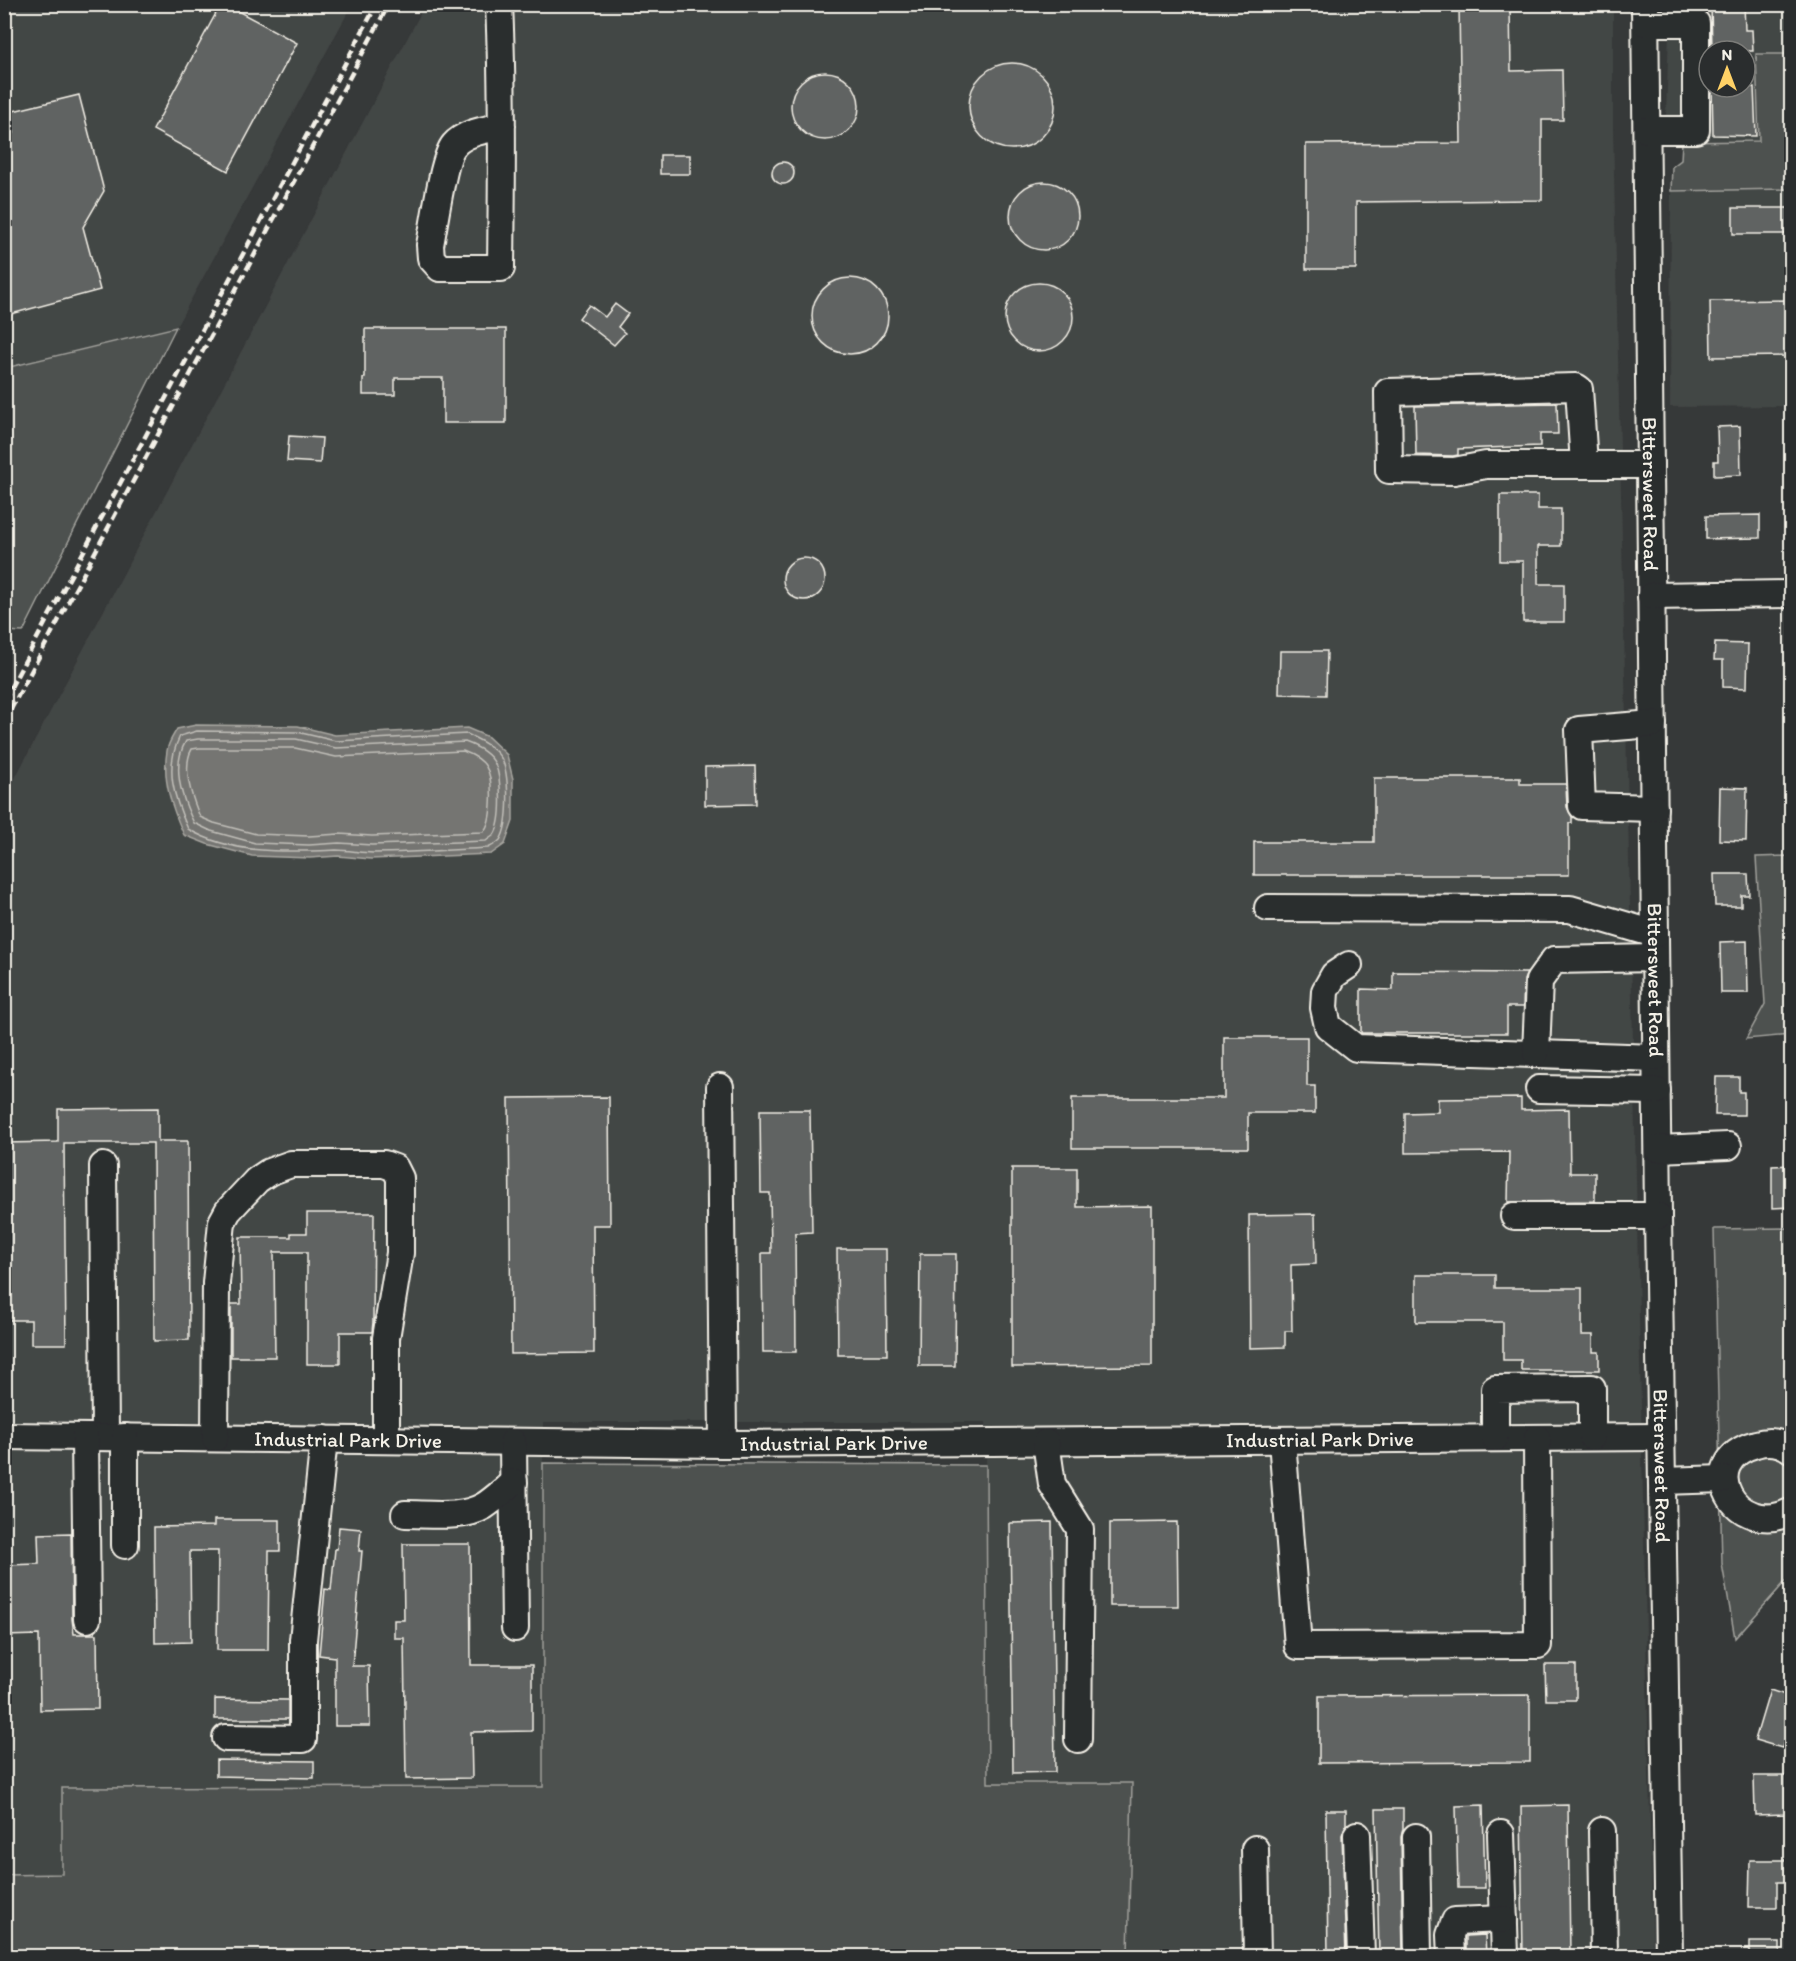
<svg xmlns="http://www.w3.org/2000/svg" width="1796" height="1961" font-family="Itim,sans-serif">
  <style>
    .built { fill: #434645; fill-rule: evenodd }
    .green { fill: #4e514f; stroke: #a1a19c; stroke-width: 1.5 }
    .water { fill: #757572; stroke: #a8a7a1; stroke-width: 1.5 }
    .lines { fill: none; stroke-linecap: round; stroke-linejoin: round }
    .shore { stroke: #c1bfb9; stroke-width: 1.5 }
    .building { fill: #616362; stroke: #f4f1e8; stroke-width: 1.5 }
    .minor-casing { stroke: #f4f1e8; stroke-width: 30 }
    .minor { stroke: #2a2d2e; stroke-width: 26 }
    .rail { stroke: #f4f1e8; stroke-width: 4.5; stroke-dasharray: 9 4.5; stroke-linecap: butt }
    .labels { text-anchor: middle; stroke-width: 5; stroke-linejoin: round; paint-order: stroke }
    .street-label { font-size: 21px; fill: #f4f1e8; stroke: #2a2d2e }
  </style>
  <rect width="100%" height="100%" fill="#363939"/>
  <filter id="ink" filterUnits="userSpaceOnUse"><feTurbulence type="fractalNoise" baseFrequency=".0167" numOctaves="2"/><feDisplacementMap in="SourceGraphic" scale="12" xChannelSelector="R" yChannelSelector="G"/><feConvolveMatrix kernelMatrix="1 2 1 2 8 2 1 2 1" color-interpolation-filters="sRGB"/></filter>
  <g filter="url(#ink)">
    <path class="built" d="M4 5H352L176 327 5 368Z
      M425 5H1613V128L1653 1956H1128L1132 1783H987L986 1422H543V1788H62V1874L5 1875V797Z
      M1670 5H1791V54H1756L1759 141 1665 142ZM1709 51H1745V87H1709Z
      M1791 189V406L1670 407 1671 191Z"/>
    <path class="green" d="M1756 54H1791V189L1671 191 1672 167 1681 160 1682 142 1759 141Z
      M176 327 23 632 5 631V368Z
      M1791 856V1035L1746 1039 1765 1004 1756 857Z
      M1791 1228V1583L1786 1581 1735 1638 1722 1564 1714 1229Z
      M543 1463 986 1465 988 1783H1132L1128 1956H5V1875L62 1874V1788L543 1787Z"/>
    <path class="water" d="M196 725 298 726 335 735 467 728 488 737 507 755 513 779V821L505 844 491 854 371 859 338 856 310 858 252 856 207 844 184 835C172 808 162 781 167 751 168 743 173 736 177 729Z"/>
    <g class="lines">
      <path class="shore" d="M197 731 297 732 336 741 467 734C479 740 493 746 501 758 510 773 510 825 500 840 497 843 492 846 488 848 450 850 412 853 373 853 361 853 349 850 336 850 287 852 232 855 188 829 174 798 164 768 180 736Z
        M198 739H296L336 748 465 742C476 746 490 753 495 764 502 779 503 822 494 835 492 837 488 839 486 841L372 845 339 843 309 845 255 843 211 831 194 823C182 799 171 766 186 741Z
        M199 748H295L336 757 463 751C471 754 482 759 486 767 494 779 493 823 483 832L372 836 339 834 309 836 256 834 214 823 200 817C192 798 181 768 192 749Z"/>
    </g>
    <path class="building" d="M221 4H225L297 43 228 171 153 130Z
      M1459 4H1510L1511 71 1562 70 1563 120H1542V200L1356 202V269H1306V144L1461 143Z
      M1711 4H1744L1745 30H1752L1753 51H1712Z
      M969 106a43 43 0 1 1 86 0a43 43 0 1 1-86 0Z
      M791 106a34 34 0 1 1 68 0a34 34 0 1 1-68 0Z
      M1712 87H1754L1756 136 1713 135Z
      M79 95 104 191 83 227 100 290 4 316V136L14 133 9 112Z
      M660 155H690V174H660Z
      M772 173a11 11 0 1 1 22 0a11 11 0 1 1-22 0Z
      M1010 216a34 34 0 1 1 68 0a34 34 0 1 1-68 0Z
      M1733 208H1791V234H1733Z
      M812 316a38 38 0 1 1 76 0a38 38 0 1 1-76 0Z
      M1005 317a34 34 0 1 1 68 0a34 34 0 1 1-68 0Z
      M1791 300V356L1711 357 1710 301Z
      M615 304 628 314 618 327 625 333 614 345 579 318 589 305 605 317Z
      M365 329H506V423H443V378H395V395H363V378H365Z
      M1557 403 1558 434H1540V446L1458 449V455L1453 456 1416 455 1415 406Z
      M1740 426 1741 475 1714 476V461H1718L1717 427Z
      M289 436 322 438 320 463 287 461Z
      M1500 495H1538V509H1561V546H1538V584H1564V622H1523V561H1500Z
      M1760 515V538L1706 539V516Z
      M783 579a21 21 0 1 1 42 0a21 21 0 1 1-42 0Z
      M1715 643 1748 644 1747 688 1723 687V660H1714Z
      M1280 651H1327L1326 695 1279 694Z
      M755 766 756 804 705 805V767Z
      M1374 778H1520V784H1566L1567 807 1572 817V823H1569V875H1254V842H1374Z
      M1720 787 1747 788 1746 841 1719 840Z
      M1714 874H1748L1749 895H1741V906H1715Z
      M1747 941 1748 993H1721L1720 942Z
      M1393 972 1527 973 1524 980 1523 1007H1507V1033H1361V989L1393 990Z
      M1224 1037H1307V1086H1315V1113H1248V1148H1072V1098H1224Z
      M1716 1077H1739V1092H1744V1115H1715Z
      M609 1097 610 1225H593L594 1353 511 1354 509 1098Z
      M1521 1098V1110L1569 1109 1570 1173H1595V1201L1508 1202 1509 1152 1405 1153V1113L1438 1112V1099Z
      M158 1108V1141H188L189 1340 154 1341 153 1143H64L66 1344H31V1320H4V1143L58 1142V1109Z
      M760 1110H810L812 1232 795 1233 796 1352H763L762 1253H771L770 1193H761Z
      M1791 1165V1207L1772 1208V1166Z
      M1012 1168H1077V1207L1152 1206V1366L1012 1367Z
      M307 1213H374L373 1322 372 1332H340V1364H307V1252H274L275 1357H231V1304H241L240 1237H291V1233H307Z
      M1315 1214 1316 1264 1291 1265 1292 1331H1285V1347L1250 1348 1249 1215Z
      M837 1249H886L887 1355H838Z
      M920 1254H956L955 1366H919Z
      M1416 1275H1495V1288H1582V1335H1593V1352H1599V1370H1521V1360H1503V1322H1416Z
      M214 1520H280V1551H269L268 1650H217L218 1551H190L191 1642 155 1643 154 1527 214 1526Z
      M1052 1522 1055 1772 1013 1773 1010 1523Z
      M1177 1522 1178 1606H1110V1523Z
      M339 1527 361 1529 359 1551H362L352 1666H369L370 1726H335V1657L319 1655 325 1589 331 1590 335 1549H337Z
      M71 1533 72 1619 74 1634H97L98 1709 40 1710 39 1635 4 1636V1565L39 1564 38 1534Z
      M403 1544H470L471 1665H532V1731L471 1732 472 1778 406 1779 404 1638H394V1620H404Z
      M1545 1665H1576V1700H1546Z
      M1770 1690 1791 1697V1717L1782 1748 1755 1740Z
      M1530 1695V1762L1319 1763V1696Z
      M215 1699 288 1700V1719H215Z
      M216 1760 314 1761V1778L216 1776Z
      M1754 1776H1788V1796H1791V1814L1755 1815Z
      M1483 1805 1485 1888H1458L1456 1806Z
      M1568 1805 1570 1956H1523L1521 1806Z
      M1376 1809H1403V1829L1401 1837 1403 1956H1379Z
      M1326 1810H1346V1825L1342 1835 1346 1956H1328Z
      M1750 1860H1791V1882H1777V1907H1749Z
      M1485 1935 1486 1956H1466V1936Z
      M1750 1942H1780V1956H1750Z"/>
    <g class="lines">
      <defs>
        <g id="minor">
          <path d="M499 4C503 92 502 180 501 268H440L431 258 430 245C434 226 443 157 454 145 465 132 486 130 502 126"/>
          <path id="s1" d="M1645 4 1658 1216 1669 1956"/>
          <path d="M1646 23H1696V130H1647"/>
          <path d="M1584 464 1579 389 1576 387 1388 392 1389 470 1454 471 1486 465H1650"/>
          <path d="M1651 596 1792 594"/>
          <path d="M1653 724 1579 730 1582 806 1654 808"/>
          <path d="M1268 908 1570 909 1655 934"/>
          <path d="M1349 965 1334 975 1325 991 1324 1008 1328 1026 1356 1048 1656 1058"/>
          <path d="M1536 1053 1539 981 1554 960 1655 958"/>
          <path d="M720 1087 723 1444"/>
          <path d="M1539 1089 1657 1091"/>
          <path d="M1658 1149 1728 1146"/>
          <path d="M103 1166 105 1437"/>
          <path d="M1514 1216H1658"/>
          <path id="s2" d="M4 1436 723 1444 1661 1437"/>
          <path d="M85 1437 87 1619"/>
          <path d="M125 1437V1545"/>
          <path d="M215 1438 216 1283 222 1222 228 1211 257 1180 269 1172 291 1164H384L395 1168 400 1178V1253L386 1338V1440"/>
          <path d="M1495 1438V1389L1592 1388V1437"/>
          <path d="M1282 1440 1298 1646 1538 1645 1537 1438"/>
          <path d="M513 1442 515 1628"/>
          <path d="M1046 1442 1052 1484 1080 1529 1078 1739"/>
          <path d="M1792 1450C1781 1442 1769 1440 1756 1444 1693 1461 1735 1540 1792 1511"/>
          <path d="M1662 1481 1724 1479"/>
          <path d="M405 1514C430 1514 462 1519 484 1506 495 1499 504 1490 514 1482"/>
          <path d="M226 1738 303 1739V1640L324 1439"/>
          <path d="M1602 1831 1604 1956"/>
          <path d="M1501 1834 1505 1956"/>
          <path d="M1357 1835 1361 1956"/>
          <path d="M1416 1837 1418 1956"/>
          <path d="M1255 1849 1257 1956"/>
          <path d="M1451 1956 1450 1935 1455 1921 1504 1919"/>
        </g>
      </defs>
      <use href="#minor" class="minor-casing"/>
      <use href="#minor" class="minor"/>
      <path class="rail" d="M4 700 377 4
        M4 722 389 4"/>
    </g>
  </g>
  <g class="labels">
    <g class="street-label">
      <text dy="7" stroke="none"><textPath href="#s1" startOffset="490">Bittersweet Road</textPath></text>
      <text dy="7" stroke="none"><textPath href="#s1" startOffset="976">Bittersweet Road</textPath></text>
      <text dy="7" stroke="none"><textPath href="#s2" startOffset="344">Industrial Park Drive</textPath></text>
      <text dy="7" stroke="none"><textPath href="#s2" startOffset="1316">Industrial Park Drive</textPath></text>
      <text dy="7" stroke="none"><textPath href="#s2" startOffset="830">Industrial Park Drive</textPath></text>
      <text dy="7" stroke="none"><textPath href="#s1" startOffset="1462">Bittersweet Road</textPath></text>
    </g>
  </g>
  <rect width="1796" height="1961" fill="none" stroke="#2a2d2e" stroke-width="24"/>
  <rect x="12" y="12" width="1772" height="1937" fill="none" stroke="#f4f1e8" stroke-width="2" filter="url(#ink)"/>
  <g transform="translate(1727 69)"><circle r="28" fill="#2a2d2e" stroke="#7b7b78" stroke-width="1.5"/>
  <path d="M0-4.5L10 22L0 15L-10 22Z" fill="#ffd166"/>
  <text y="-9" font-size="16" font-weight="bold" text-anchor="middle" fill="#f4f1e8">N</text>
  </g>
</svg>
